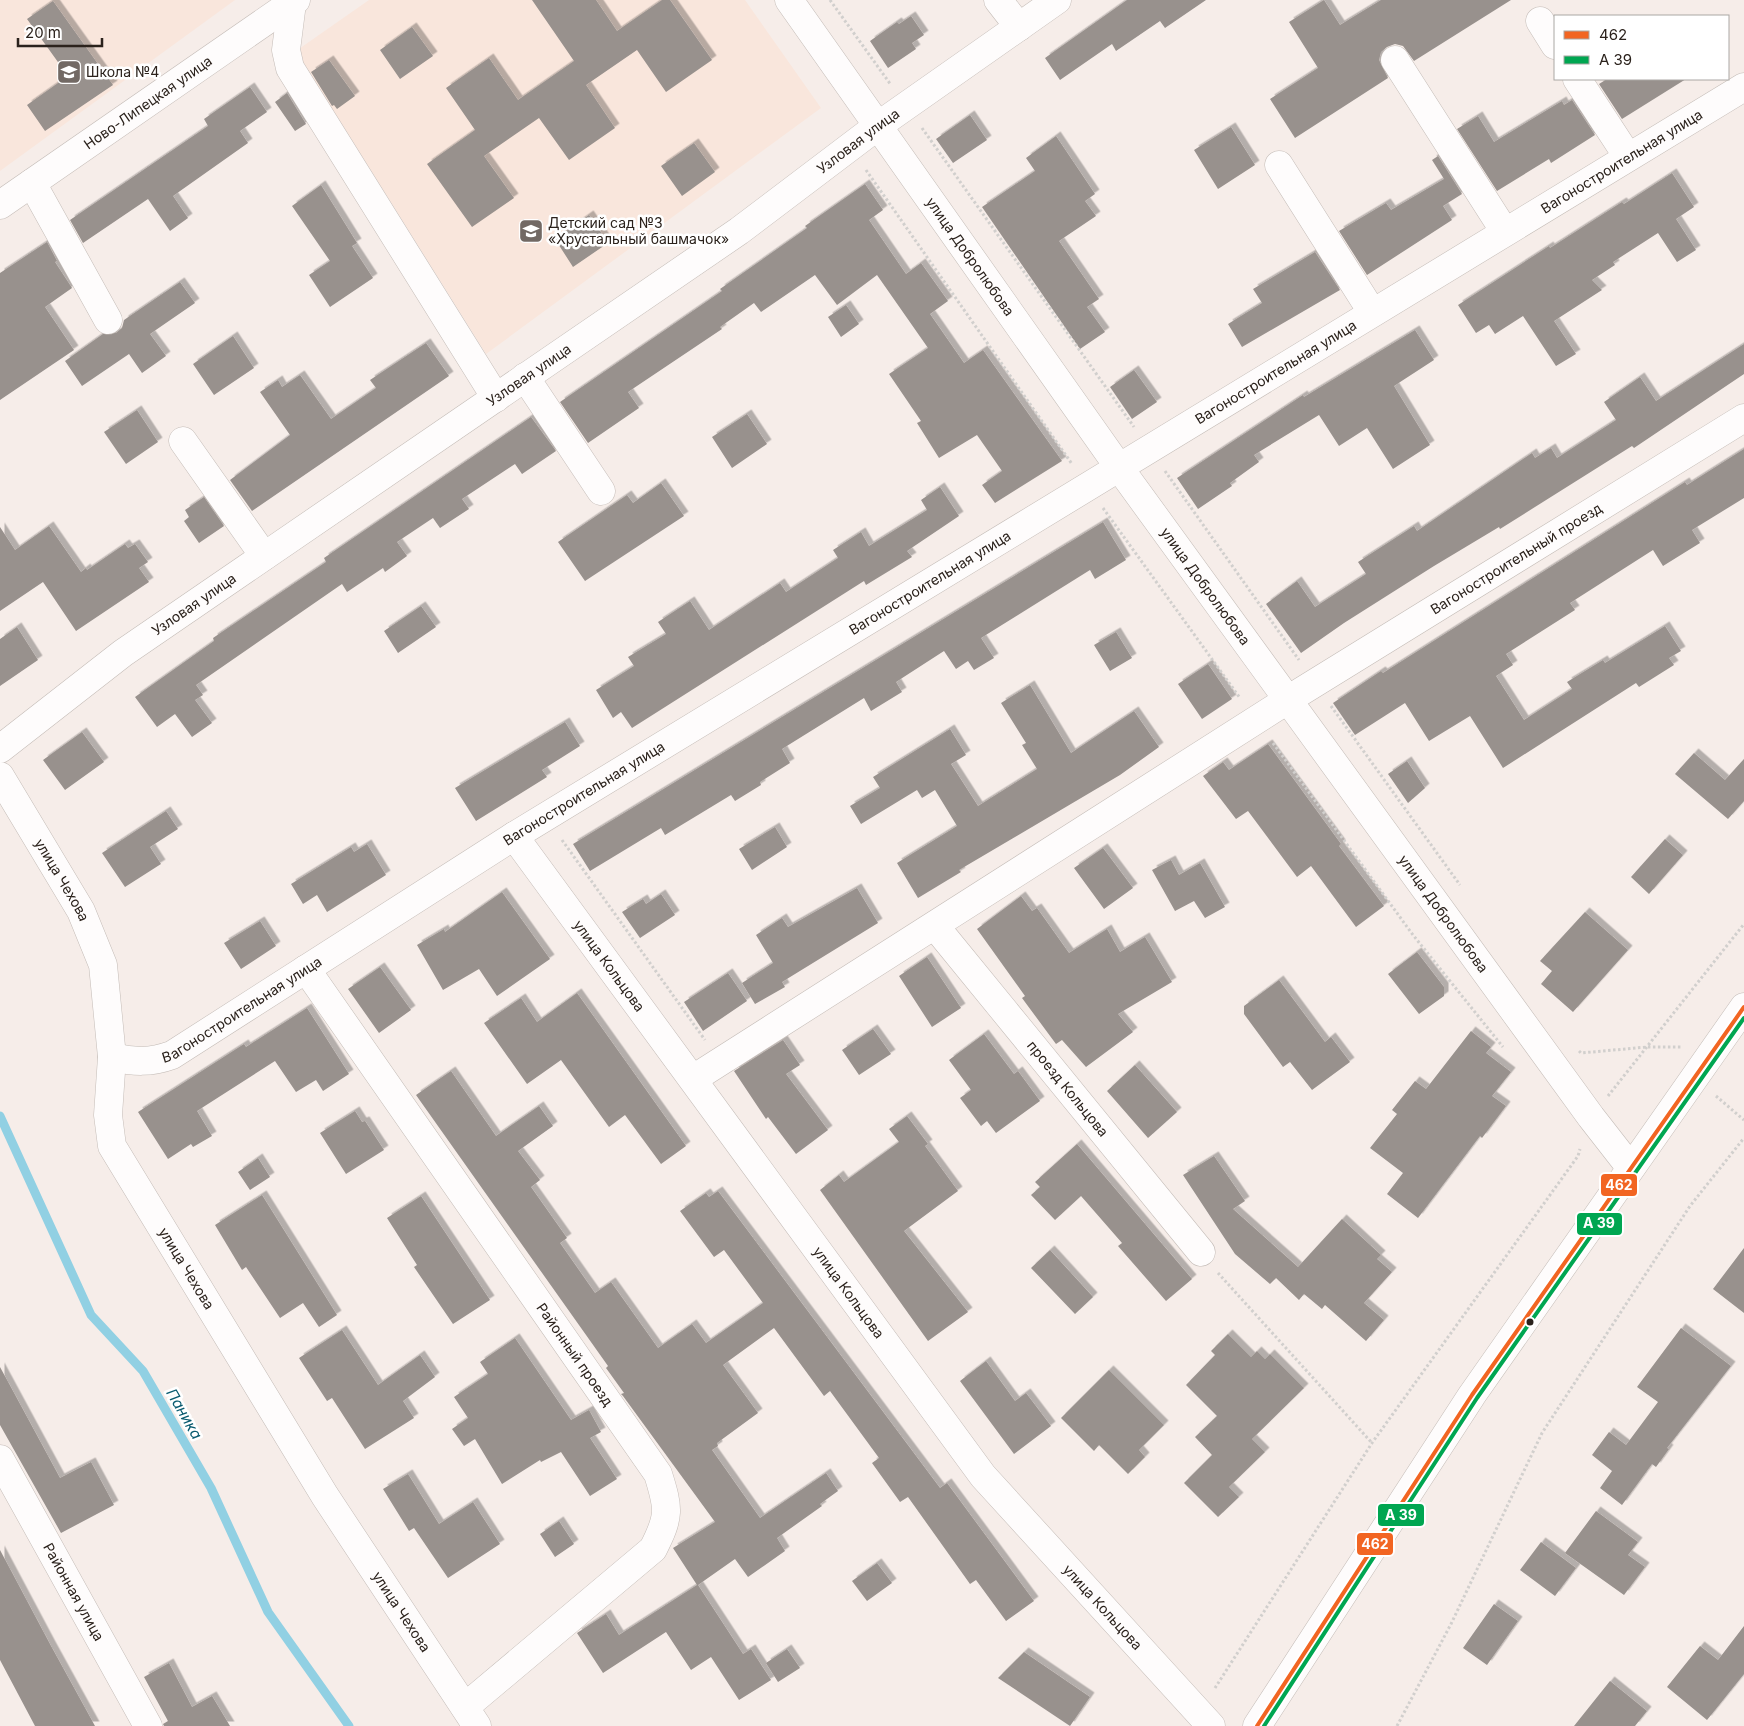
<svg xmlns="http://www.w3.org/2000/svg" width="1744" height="1726" font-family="Inter,sans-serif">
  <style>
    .built { fill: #f9e6dc }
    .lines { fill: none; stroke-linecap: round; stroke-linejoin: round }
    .stream { stroke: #91d0e3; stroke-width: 9 }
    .building { fill: #98918d; filter: url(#shadow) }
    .minor-casing { stroke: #c4bcb7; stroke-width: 29 }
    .path { stroke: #d1cfcd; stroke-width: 3; stroke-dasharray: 2.5 2.5; stroke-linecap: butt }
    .minor { stroke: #fefcfc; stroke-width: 28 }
    .bus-1-casing { stroke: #fff; stroke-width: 8 }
    .bus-2-casing { stroke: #fff; stroke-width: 8 }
    .bus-1 { stroke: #f26522; stroke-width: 4 }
    .bus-2 { stroke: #00a651; stroke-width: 4 }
    .bus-dot { fill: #2b221c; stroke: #fff; stroke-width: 2 }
    .labels { text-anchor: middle; stroke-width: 5; stroke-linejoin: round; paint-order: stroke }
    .poi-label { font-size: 14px; fill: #2b221c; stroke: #fff; text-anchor: start }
    .street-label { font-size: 14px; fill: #2b221c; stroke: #fff }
    .water-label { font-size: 15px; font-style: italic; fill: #095a6f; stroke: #fff }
    .line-badge { stroke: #fff; stroke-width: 2 }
    .badge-label { font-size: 14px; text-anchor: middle; font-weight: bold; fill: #fff }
  </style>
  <defs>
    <filter id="shadow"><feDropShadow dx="4.5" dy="-4.5" stdDeviation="0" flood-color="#0004"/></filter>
  </defs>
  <rect width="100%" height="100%" fill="#f6ede9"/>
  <path class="built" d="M0 0H235L0 171Z
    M369 0H745L821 108 486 354 296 51Z"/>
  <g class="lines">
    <path class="stream" d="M0 1116 91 1315 143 1371 211 1488 268 1612 349 1726"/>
  </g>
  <path class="building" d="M532 0H596L617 31 662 0H670L712 60 666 92 637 50 586 85 615 128 569 160 539 118 484 156 514 198 472 227 427 164 475 130 446 88 489 58 518 100 574 61Z
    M1127 0H1206L1165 28 1160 21 1116 51 1112 44 1060 80 1045 58Z
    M1324 0 1340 25 1381 0H1511L1414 61 1403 46 1395 44 1387 47 1381 52 1379 60 1388 78 1295 138 1270 99 1318 68 1289 22Z
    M53 1 113 85 45 131 27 105 68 76 27 19Z
    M911 16 924 35 912 43 916 49 888 68 870 41 897 22 899 24Z
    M412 27 433 56 400 79 380 50Z
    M329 60 355 96 337 109 334 105 332 106 311 72Z
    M1607 79H1686L1622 119 1599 84Z
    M250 87 267 112 240 131 248 143 173 196 188 218 170 231 148 199 83 243 70 220 208 126 204 119Z
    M287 93 306 124 295 131 275 102Z
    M1572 100 1595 135 1551 163 1549 159 1497 191 1457 129 1478 116 1494 142 1562 101 1564 105Z
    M970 115 987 140 953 163 936 139Z
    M1231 127 1255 165 1218 189 1194 150Z
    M1056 136 1095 194 1085 201 1096 216 1059 241 1099 299 1087 307 1105 332 1080 349 982 207 1035 171 1026 158Z
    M694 143 715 172 682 196 661 166Z
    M1438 156 1462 194 1443 206 1452 220 1367 275 1339 231 1386 203 1391 210 1444 179 1432 160Z
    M1672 173 1694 207 1676 219 1696 250 1677 262 1658 233 1613 262 1615 265 1592 280 1602 290 1554 321 1576 354 1556 366 1523 316 1495 334 1489 325 1476 333 1458 305 1549 246 1550 248 1622 202 1624 204Z
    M865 184 883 210 869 220 906 274 921 263 948 301 930 314 964 363 983 350 1062 461 995 503 982 485 1002 471 977 435 939 458 917 423 921 421 889 374 928 348 877 275 837 305 815 275 761 312 754 303 720 327 722 329 628 392 639 408 588 443 560 402 722 291 720 289 807 228 805 226Z
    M321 185 357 243 352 246 373 278 330 307 309 275 330 261 292 206Z
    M589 215 608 243 573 267 555 239Z
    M47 242 57 261 55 262 72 288 45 307 74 350 0 400V273Z
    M1315 252 1340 290 1242 347 1228 324 1262 303 1253 289Z
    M180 282 195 303 150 334 166 356 142 373 129 354 82 386 65 361 103 334 116 333 122 328 124 320Z
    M846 305 859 324 841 337 828 317Z
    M1415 330 1434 360 1394 386 1430 445 1393 469 1367 428 1339 446 1319 415 1254 455 1259 462 1230 483 1232 486 1198 509 1177 478 1303 395 1304 397Z
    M233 336 254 368 214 395 193 364Z
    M426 343 449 376 252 511 230 480 290 435 260 392 278 380 282 387 300 375 331 419 376 388 370 380Z
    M1744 344V374L1634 448 1632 446 1500 529 1499 527 1434 566 1344 623 1301 653 1266 604 1297 581 1315 607 1366 574 1358 562 1414 526 1417 531 1532 453 1535 458 1551 448 1557 458 1616 420 1604 402 1640 377 1656 401Z
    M1134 370 1157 402 1132 419 1110 387Z
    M137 410 158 442 126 464 104 432Z
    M747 414 767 444 732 468 712 437Z
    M531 417 556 451 522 474 515 464 462 499 469 509 440 528 433 518 397 542 407 556 385 572 383 568 347 592 342 584 196 685 203 695 195 700 212 723 192 737 175 714 157 727 135 697 214 641 213 638 326 562 324 558Z
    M1744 449V498L1692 530 1700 543 1663 566 1653 550 1570 603 1575 610 1506 654 1513 665 1496 676 1524 720 1572 689 1567 682 1603 660 1605 663 1665 626 1681 651 1669 658 1674 665 1639 687 1636 683 1503 768 1470 716 1429 741 1405 703 1355 735 1333 703 1381 671 1383 673 1685 482 1687 485Z
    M661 483 684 516 585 581 558 542 627 495 633 503Z
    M940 487 959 516 907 551 912 557 866 585 864 581 632 728 621 712 613 718 596 690 634 666 628 657 666 634 658 622 690 601 709 630 780 583 786 592 838 558 833 550 861 532 869 546 927 510 921 500Z
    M204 497 224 526 199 543 184 521 189 517 185 510Z
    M1103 522 1126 560 1095 579 1090 570 981 638 994 658 974 670 968 661 956 669 944 651 896 682 902 692 871 711 864 698 782 749 790 763 760 782 761 785 735 801 731 795 665 835 661 828 590 871 573 844Z
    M49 526 81 572 86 568 87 570 125 544 128 548 135 544 148 562 139 568 149 582 76 631 43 582 0 611V527L15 550Z
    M421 606 436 627 398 653 384 631Z
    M17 627 38 660 0 686V639Z
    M1116 632 1132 658 1110 671 1094 645Z
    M1208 664 1232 699 1202 719 1178 684Z
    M1030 685 1071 753 1134 711 1159 747 1120 775 959 870 961 872 918 898 897 863 957 826 935 790 922 798 917 790 861 824 850 806 880 788 873 777 950 729 966 755 951 764 978 806 1037 769 1022 745 1026 743 1001 703Z
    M565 722 580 746 542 770 547 777 476 821 455 788Z
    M82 732 104 762 65 790 43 760Z
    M1268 744 1341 844 1339 846 1384 906 1356 927 1311 866 1297 877 1248 811 1236 819 1203 776 1223 762 1229 770Z
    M1694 753 1725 780 1744 759V801L1728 819 1675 774Z
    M1407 761 1425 788 1408 803 1388 774Z
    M166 811 178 829 150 847 161 864 125 887 102 853Z
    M775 827 787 847 752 870 739 849Z
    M1665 839 1683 855 1649 894 1631 877Z
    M367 844 386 875 327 912 317 895 303 904 291 884 351 847 354 852Z
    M1103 848 1133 888 1104 909 1074 868Z
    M1171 860 1179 875 1200 863 1225 907 1205 918 1194 901 1175 911 1152 870Z
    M857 888 878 923 782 982 785 987 755 1004 742 983 773 963 756 935 782 918 788 927Z
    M502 892 550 959 497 996 479 969 443 990 417 945 444 929 445 932Z
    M661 894 675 915 640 938 622 912 643 899 646 904Z
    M1021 896 1032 911 1037 908 1069 953 1107 929 1120 952 1145 937 1172 982 1118 1014 1133 1032 1086 1067 1062 1040 1056 1044 1022 998 1025 996 977 929Z
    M1585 912 1628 950 1573 1012 1541 984 1552 971 1540 961Z
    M260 921 276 946 241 969 224 943Z
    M1417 952 1444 987V996L1419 1014 1388 974Z
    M927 957 961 1008 932 1027 899 976Z
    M380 967 411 1010 379 1033 348 989Z
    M728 973 747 1001 703 1031 684 1002Z
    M1279 980 1325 1042 1331 1037 1350 1062 1312 1090 1290 1062 1283 1067 1244 1014V1006Z
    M577 993 686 1146 661 1164 625 1115 609 1127 561 1060 527 1084 484 1023 521 998 537 1022Z
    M307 1008 349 1074 323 1091 316 1080 296 1092 275 1061 197 1111 212 1136 193 1147 191 1144 168 1159 138 1112 244 1044 246 1047Z
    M873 1029 891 1054 859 1075 842 1050Z
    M1471 1031 1491 1047 1486 1053 1511 1072 1492 1096 1506 1106 1482 1138 1480 1136 1418 1218 1387 1194 1403 1173 1370 1148 1397 1114 1392 1110 1415 1081 1426 1089Z
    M984 1034 1014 1074 1018 1071 1040 1101 996 1133 987 1121 981 1126 960 1098 971 1090 949 1060Z
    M783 1040 800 1065 786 1074 828 1130 796 1154 768 1117 766 1119 734 1071Z
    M1135 1065 1177 1112 1148 1138 1107 1091Z
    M451 1071 496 1136 539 1106 553 1126 518 1151 540 1180 531 1187 567 1238 560 1243 595 1293 611 1282 658 1348 692 1324 706 1343 763 1303 724 1250 714 1257 680 1211 706 1193 709 1197 718 1191 940 1488 947 1483 1034 1601 1006 1621 976 1580 970 1584 908 1497 900 1502 872 1463 879 1458 830 1391 824 1396 774 1328 723 1365 758 1413 717 1443 718 1446 712 1450 760 1518 826 1473 838 1491 820 1504 822 1506 777 1538 785 1551 748 1577 735 1559 698 1585 743 1654 751 1649 771 1680 739 1700 711 1657 691 1670 666 1632 603 1673 577 1633 606 1614 619 1635 697 1585 673 1548 715 1522 623 1396 621 1394 624 1393 606 1368 608 1366 416 1095Z
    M355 1111 362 1122 365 1121 384 1150 346 1174 320 1133Z
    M907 1116 928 1144 925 1146 958 1191 904 1231 968 1312 928 1341 820 1190 839 1175 844 1182 899 1142 889 1129Z
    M1077 1144 1192 1279 1166 1301 1118 1246 1122 1243 1081 1196 1055 1220 1031 1195 1040 1187 1035 1182Z
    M1214 1156 1245 1201 1233 1209 1298 1267 1342 1219 1381 1255 1377 1259 1392 1272 1364 1303 1384 1320 1366 1341 1325 1305 1322 1309 1304 1294 1299 1300 1276 1278 1270 1284 1235 1254 1183 1175Z
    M258 1158 270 1177 250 1190 238 1172Z
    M262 1195 337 1315 319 1327 303 1303 280 1318 246 1267 242 1270 215 1225Z
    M421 1196 490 1300 453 1324 414 1267 417 1265 387 1218Z
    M1744 1248V1313L1713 1289Z
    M1050 1250 1093 1297 1075 1314 1031 1268Z
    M1681 1328 1731 1366 1667 1448 1669 1449 1656 1467 1652 1464 1622 1505 1600 1488 1612 1471 1592 1455 1609 1432 1626 1445 1658 1402 1637 1387Z
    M342 1330 378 1385 420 1355 435 1377 403 1401 414 1418 365 1449 332 1398 327 1401 299 1358Z
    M1228 1334 1251 1357 1257 1351 1265 1359 1270 1354 1304 1388 1252 1439 1265 1452 1229 1487 1239 1497 1218 1517 1184 1483 1212 1455 1195 1437 1217 1416 1186 1385 1215 1355 1211 1351Z
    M515 1338 571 1420 589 1410 601 1432 590 1438 617 1479 590 1496 561 1452 541 1462 540 1460 502 1484 475 1439 464 1446 452 1429 468 1418 454 1397 488 1374 480 1362Z
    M986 1361 1015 1401 1026 1393 1051 1426 1014 1454 960 1381Z
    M0 1367 60 1478 91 1462 114 1505 61 1533 0 1425Z
    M1109 1370 1164 1425 1139 1450 1145 1457 1128 1474 1099 1445 1094 1451 1061 1418Z
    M408 1474 439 1524 473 1502 500 1544 448 1578 414 1528 409 1531 383 1489Z
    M1596 1511 1638 1542 1628 1555 1645 1567 1624 1595 1565 1553Z
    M559 1521 574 1544 555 1557 540 1534Z
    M1541 1542 1576 1568 1555 1596 1520 1570Z
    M0 1550 51 1646 95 1726H35L0 1660Z
    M877 1563 892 1583 867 1601 852 1581Z
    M1494 1604 1518 1621 1487 1665 1463 1648Z
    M1744 1626V1674L1707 1720 1667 1687 1700 1646 1718 1660Z
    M787 1649 800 1668 778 1682 766 1663Z
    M1024 1652 1090 1697 1070 1726 998 1678Z
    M169 1663 192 1707 212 1696 230 1726H164L163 1724 168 1721 144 1677Z
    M1610 1681 1647 1711 1635 1726H1574Z"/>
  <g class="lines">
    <defs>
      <g id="minor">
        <path id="s1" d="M789 0 1118 466 1591 1117 1630 1167"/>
        <path d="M998 0 1019 27"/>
        <path d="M292 3 286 50 290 68 496 398"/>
        <path d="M1540 21 1555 45"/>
        <path d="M1395 60 1505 232"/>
        <path d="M1577 79 1628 157"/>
        <path d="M1279 165 1372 312"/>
        <path d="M32 183 108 320"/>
        <path id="s2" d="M0 205 296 0"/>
        <path d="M525 377 601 491"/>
        <path d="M183 441 264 556"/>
        <path id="s3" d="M0 749 123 653 739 231 879 125 1057 0"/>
        <path id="s4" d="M0 776 81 911 103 965 112 1057 108 1115 112 1146 325 1496 477 1726"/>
        <path id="s5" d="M514 836 983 1476 1211 1726"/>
        <path id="s6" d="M935 926 1201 1252"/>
        <path id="s7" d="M306 969 658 1474C669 1509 670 1516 653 1549L465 1707"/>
        <path id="s8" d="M112 1057C134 1062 150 1063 172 1055L514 836 1744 87"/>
        <path id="s9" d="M693 1079 1289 699 1744 418"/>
        <path id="s10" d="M0 1459 148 1726"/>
        <path d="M1257 1726 1472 1395 1744 1007"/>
      </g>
    </defs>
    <use href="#minor" class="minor-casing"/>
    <path class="path" d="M830 0 891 85
      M922 128 1134 427
      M866 170 1072 464
      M1165 471 1299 660
      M1103 508 1240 698
      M1331 706 1460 885
      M1273 743 1413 935 1503 1047
      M562 840 705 1040
      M1579 1051 1581 1053 1647 1047H1682
      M1608 1096 1744 924
      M1716 1096 1744 1120
      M1218 1273 1372 1443
      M1215 1688 1372 1443 1578 1156 1580 1149
      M1397 1726 1451 1624 1542 1433 1690 1206 1744 1138"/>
    <use href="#minor" class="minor"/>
    <defs>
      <path id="bus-1" d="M1257 1726 1472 1395 1744 1007"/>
      <path id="bus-2" d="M1264 1726 1477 1398 1744 1018"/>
    </defs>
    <use href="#bus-1" class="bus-1-casing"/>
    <use href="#bus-2" class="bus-2-casing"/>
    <use href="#bus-1" class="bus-1"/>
    <use href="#bus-2" class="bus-2"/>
  </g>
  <defs>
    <symbol id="school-square" viewBox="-11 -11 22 22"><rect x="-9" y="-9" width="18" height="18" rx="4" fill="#726964" stroke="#fff"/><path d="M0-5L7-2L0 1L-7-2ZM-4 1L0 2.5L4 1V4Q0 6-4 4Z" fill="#fff"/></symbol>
  </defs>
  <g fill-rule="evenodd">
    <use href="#school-square" x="55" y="58" width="28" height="28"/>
    <use href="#school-square" x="517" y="217" width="28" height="28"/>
  </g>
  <circle class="bus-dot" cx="1530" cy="1322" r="4.5"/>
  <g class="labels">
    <g class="poi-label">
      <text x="86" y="77">Школа №4</text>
      <text x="548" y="228">Детский сад №3<tspan x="548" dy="16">«Хрустальный башмачок»</tspan></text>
    </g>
    <g class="street-label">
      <text dy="5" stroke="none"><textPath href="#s2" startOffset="180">Ново-Липецкая улица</textPath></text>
      <text dy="5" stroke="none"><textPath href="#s3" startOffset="1052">Узловая улица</textPath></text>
      <text dy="5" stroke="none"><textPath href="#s8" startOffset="1764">Вагоностроительная улица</textPath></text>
      <text dy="5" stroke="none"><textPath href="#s1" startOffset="314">улица Добролюбова</textPath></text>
      <text dy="5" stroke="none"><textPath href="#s8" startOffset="1359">Вагоностроительная улица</textPath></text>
      <text dy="5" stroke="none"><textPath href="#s3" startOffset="648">Узловая улица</textPath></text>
      <text dy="5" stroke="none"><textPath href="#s9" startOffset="974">Вагоностроительный проезд</textPath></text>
      <text dy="5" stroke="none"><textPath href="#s8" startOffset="954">Вагоностроительная улица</textPath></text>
      <text dy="5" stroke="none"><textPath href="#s1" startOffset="719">улица Добролюбова</textPath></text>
      <text dy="5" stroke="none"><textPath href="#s3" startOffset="242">Узловая улица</textPath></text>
      <text dy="5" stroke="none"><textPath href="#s8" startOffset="549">Вагоностроительная улица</textPath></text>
      <text dy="5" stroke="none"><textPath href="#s4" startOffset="121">улица Чехова</textPath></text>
      <text dy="5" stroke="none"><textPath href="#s1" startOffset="1124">улица Добролюбова</textPath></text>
      <text dy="5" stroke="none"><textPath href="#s5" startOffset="161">улица Кольцова</textPath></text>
      <text dy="5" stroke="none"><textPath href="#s8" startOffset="144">Вагоностроительная улица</textPath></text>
      <text dy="5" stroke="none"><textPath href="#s6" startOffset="210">проезд Кольцова</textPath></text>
      <text dy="5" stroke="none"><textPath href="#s4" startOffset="541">улица Чехова</textPath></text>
      <text dy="5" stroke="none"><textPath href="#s5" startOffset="566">улица Кольцова</textPath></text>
      <text dy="5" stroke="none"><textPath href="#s7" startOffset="470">Районный проезд</textPath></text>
      <text dy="5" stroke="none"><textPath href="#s10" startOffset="152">Районная улица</textPath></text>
      <text dy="5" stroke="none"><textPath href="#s5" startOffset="971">улица Кольцова</textPath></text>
      <text dy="5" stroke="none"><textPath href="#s4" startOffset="946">улица Чехова</textPath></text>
    </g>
    <g class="water-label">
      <text transform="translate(184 1414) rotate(60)" y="5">Паника</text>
    </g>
  </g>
  <g class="line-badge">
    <rect x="1600" y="1173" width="38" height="24" rx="5" fill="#f26522"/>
    <rect x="1576" y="1212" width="47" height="24" rx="5" fill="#00a651"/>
    <rect x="1377" y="1503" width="48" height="24" rx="5" fill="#00a651"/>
    <rect x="1356" y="1532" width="38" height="24" rx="5" fill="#f26522"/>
  </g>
  <g class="badge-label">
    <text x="1619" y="1190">462</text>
    <text x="1599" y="1228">А 39</text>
    <text x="1401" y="1520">А 39</text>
    <text x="1375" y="1549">462</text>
  </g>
  <rect x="1554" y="15" width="175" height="65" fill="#ffffff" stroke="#aaa7a4"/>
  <rect x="1564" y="31" width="25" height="8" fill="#f26522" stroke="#aaa7a4"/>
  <text x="1599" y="40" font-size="15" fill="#2b221c">462</text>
  <rect x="1564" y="56" width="25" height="8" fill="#00a651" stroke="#aaa7a4"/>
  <text x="1599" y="65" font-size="15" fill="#2b221c">А 39</text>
  <path d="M18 38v8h84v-8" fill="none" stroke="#2b221c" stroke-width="2.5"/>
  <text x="25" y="38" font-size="15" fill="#2b221c" stroke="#ffffff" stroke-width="4" paint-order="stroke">20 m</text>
</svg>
